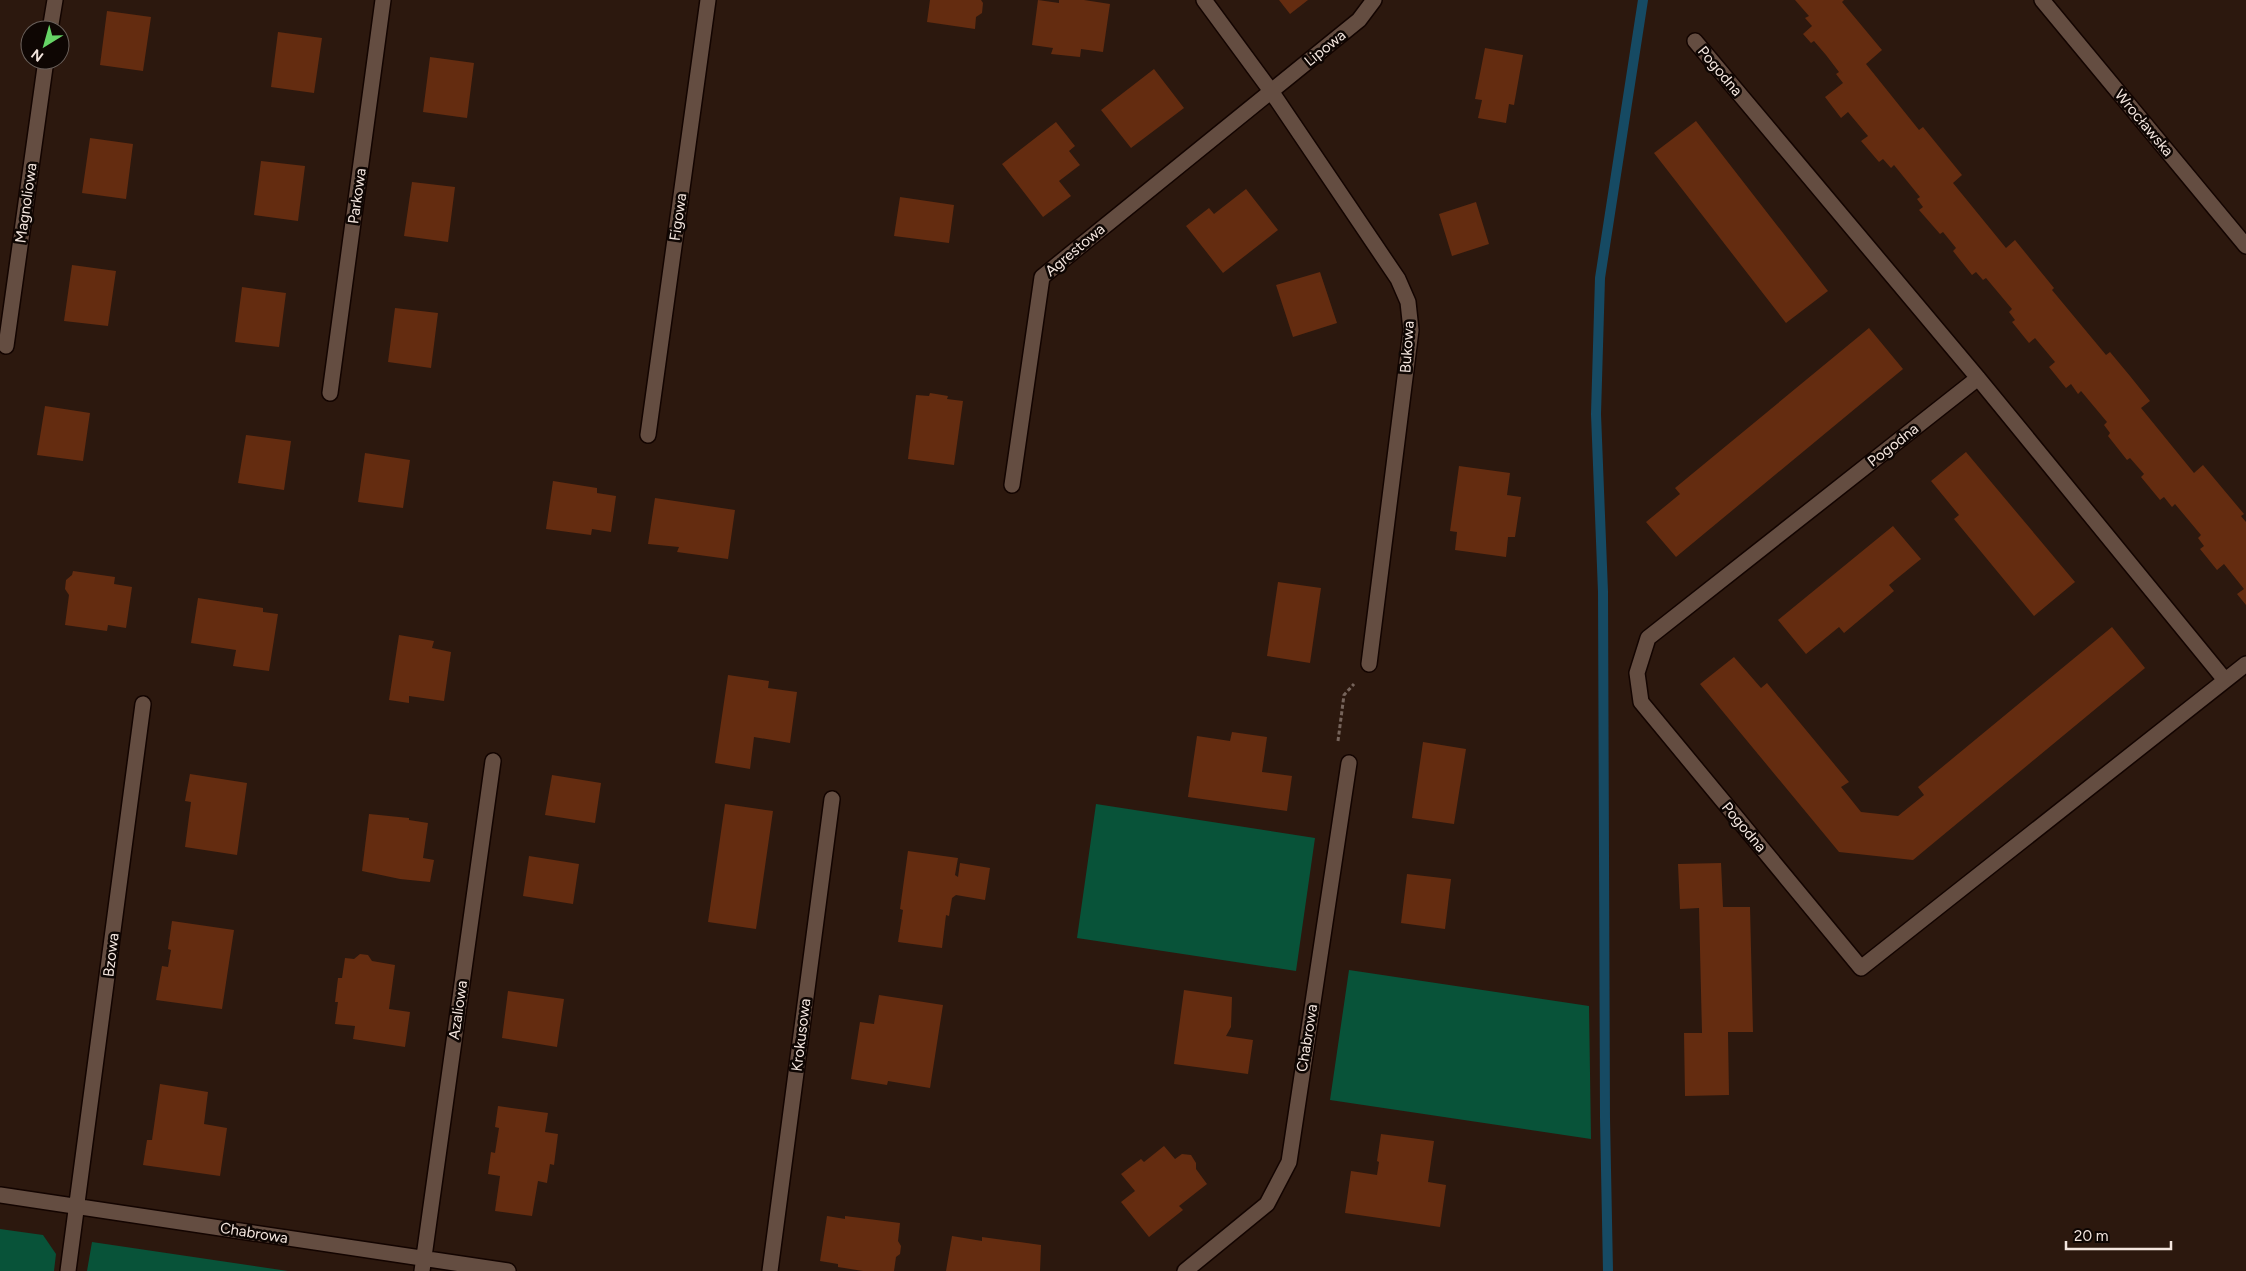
<svg xmlns="http://www.w3.org/2000/svg" width="2246" height="1271" font-family="Figtree,sans-serif">
  <style>
    .green { fill: #085339 }
    .lines { fill: none; stroke-linecap: round; stroke-linejoin: round }
    .stream { stroke: #164a63; stroke-width: 10 }
    .building { fill: #642c10 }
    .minor-casing { stroke: #130400; stroke-width: 18 }
    .path { stroke: #76645b; stroke-width: 3; stroke-dasharray: 4 2.5; stroke-linecap: butt }
    .minor { stroke: #644d41; stroke-width: 15 }
    .labels { text-anchor: middle; stroke-width: 5; stroke-linejoin: round; paint-order: stroke }
    .street-label { font-size: 15px; fill: #f4e6df; stroke: #0e0603 }
  </style>
  <rect width="100%" height="100%" fill="#2c180e"/>
  <path class="green" d="M1096 804 1315 838 1296 971 1077 938Z
    M1349 970 1589 1006 1591 1139 1330 1100Z
    M0 1229 43 1235 56 1254 54 1271H0Z
    M92 1242 288 1271H87Z"/>
  <g class="lines">
    <path class="stream" d="M1608 1271 1605 1118 1603 592 1596 414 1600 278 1643 0"/>
  </g>
  <path class="building" d="M930 0H981L983 3 982 13 976 17 975 29 927 22Z
    M1038 0 1059 3V0H1084L1110 4 1103 52 1081 49 1080 57 1051 54 1053 48 1032 45Z
    M1279 0H1308L1290 14Z
    M1795 0H1844L1842 2 1882 50 1866 64 1919 130 1923 127 1962 175 1953 183 2006 248 2015 240 2054 288 2052 290 2106 355 2110 352 2130 376 2150 401 2141 408 2194 473 2203 465 2244 514 2241 516 2246 522V605L2237 594 2244 589 2224 564 2217 570 2200 549 2204 546 2198 538 2201 535 2175 504 2172 507 2164 497 2160 500 2141 477 2144 474 2130 458 2127 460 2108 436 2110 433 2104 425 2107 422 2081 391 2078 394 2071 384 2066 388 2049 367 2055 362 2035 338 2029 343 2012 322 2015 320 2009 312 2012 309 1986 278 1983 280 1976 272 1972 275 1953 251 1956 248 1943 232 1940 234 1919 210 1923 207 1917 199 1920 197 1894 165 1891 168 1883 159 1879 162 1861 141 1868 136 1848 112 1841 118 1825 97 1843 83 1836 74 1839 72 1826 55 1814 41 1811 43 1803 34 1812 26 1805 18 1809 16Z
    M107 11 151 17 143 71 100 65Z
    M278 32 322 38 314 93 271 87Z
    M1485 48 1523 55 1514 105 1509 104 1506 123 1478 118 1482 100 1475 99Z
    M430 57 474 63 467 118 423 112Z
    M1154 69 1184 108 1131 148 1101 110Z
    M1696 121 1828 291 1786 323 1654 153Z
    M1056 122 1075 146 1069 151 1080 165 1059 181 1071 196 1043 217 1002 164Z
    M90 138 133 144 126 199 82 193Z
    M261 161 305 166 298 221 254 215Z
    M412 182 455 187 448 242 404 236Z
    M1246 189 1278 230 1223 273 1186 226 1209 208 1214 214Z
    M900 197 954 205 949 243 894 236Z
    M1476 202 1489 244 1452 256 1439 214Z
    M72 265 116 271 108 326 64 321Z
    M1320 272 1337 323 1293 337 1276 285Z
    M242 287 286 293 279 347 235 342Z
    M395 308 438 313 431 368 388 362Z
    M1869 328 1903 369 1676 557 1646 522 1680 494 1675 488Z
    M930 393 948 396 947 399 963 401 954 465 908 459 916 395 929 396Z
    M45 406 90 413 83 461 37 455Z
    M246 435 291 441 284 490 238 483Z
    M1966 452 2075 582 2034 616 1954 519 1959 515 1931 481Z
    M365 453 410 460 403 508 358 502Z
    M1459 466 1510 473 1507 495 1521 497 1515 537H1508L1506 557 1455 550 1457 532 1450 531Z
    M553 481 597 488V493L616 496 611 532 592 529 591 535 546 529Z
    M655 498 735 510 728 559 677 552 679 547 648 544Z
    M1893 526 1921 559 1889 585 1894 591 1844 633 1839 627 1806 654 1778 620Z
    M73 571 115 577 114 584 132 587 126 628 108 625 107 631 65 625 69 595 65 589 66 580 72 575Z
    M1278 582 1321 588 1310 663 1267 656Z
    M198 598 263 608V612L278 614 269 671 233 666 236 650 191 643Z
    M2112 627 2145 668 1913 860 1839 852 1700 684 1734 657 1761 688 1767 683 1849 782 1841 787 1861 812 1898 816 1924 795 1918 787Z
    M399 635 434 641 432 648 451 652 444 701 409 696V703L389 700Z
    M728 675 769 681 768 688 797 692 790 743 754 737 750 769 715 763Z
    M1232 732 1267 737 1262 772 1292 776 1287 811 1188 797 1197 736 1230 741Z
    M1423 742 1466 749 1454 824 1412 818Z
    M190 774 247 783 237 855 185 847 191 802 185 801Z
    M552 775 601 783 595 823 545 815Z
    M725 804 773 811 756 929 708 922Z
    M369 814 409 818V820L428 823 423 858 434 860 430 882 400 879 362 871Z
    M908 851 958 858 955 875 958 877 960 863 990 868 985 900 956 895 952 898 949 916 946 915 942 948 898 942 903 910 900 909Z
    M529 856 579 864 573 904 523 896Z
    M1721 863 1723 907H1750L1753 1032H1728L1729 1095 1685 1096 1684 1033H1702L1699 908 1680 909 1678 864Z
    M1407 874 1451 879 1445 929 1401 923Z
    M172 921 234 930 222 1009 156 1000 162 966 168 967 171 950 168 949Z
    M360 954 368 955 372 961 395 965 389 1009 410 1012 405 1047 353 1039 355 1026 335 1024 338 1002H335L338 978H342L345 958 354 959Z
    M1184 990 1232 997 1231 1027 1226 1036 1253 1040 1248 1074 1174 1064Z
    M508 991 564 999 557 1047 502 1038Z
    M879 995 943 1005 930 1088 888 1081 887 1085 851 1079 860 1022 874 1024Z
    M160 1084 208 1092 204 1124 227 1128 220 1176 143 1165 147 1140H152Z
    M498 1106 548 1113 545 1132 558 1134 554 1165 550 1164 547 1183 538 1181 532 1216 495 1211 500 1176 488 1174 491 1152 495 1153 499 1128 495 1127Z
    M1381 1134 1434 1141 1428 1182 1446 1185 1440 1227 1345 1213 1351 1171 1377 1175 1379 1162 1377 1161Z
    M1164 1146 1175 1159 1182 1154 1191 1155 1196 1163V1169L1207 1184 1179 1206 1183 1210 1149 1237 1121 1202 1135 1191 1121 1174 1141 1159 1144 1162Z
    M827 1216 845 1219V1216L900 1223 898 1241 901 1246 900 1254 896 1257 894 1271H863L838 1267V1264L820 1261Z
    M952 1236 982 1241V1237L1041 1245 1040 1271H946Z"/>
  <g class="lines">
    <defs>
      <path id="minor" d="M1204 0 1271 91 1398 279 1408 302 1411 330 1369 664
        M2042 0 2246 246
        M50 30 55 0
        M1695 41 1978 378 2225 680
        M6 346 46 60
        M1978 378 1648 638 1637 673 1641 702 1861 968 2246 664
        M330 393 383 0
        M648 435 708 0
        M1012 485 1042 277 1359 20 1374 0
        M0 1195 508 1271
        M68 1271 143 704
        M422 1271 493 761
        M770 1271 832 799
        M1185 1271 1267 1204 1289 1162 1349 763"/>
    </defs>
    <use href="#minor" class="minor-casing"/>
    <path class="path" d="M1338 741 1344 695 1354 684"/>
    <use href="#minor" class="minor"/>
  </g>
  <g class="labels">
    <g class="street-label">
      <text transform="translate(1325 48) rotate(-39)" y="5">Lipowa</text>
      <text transform="translate(1720 71) rotate(50)" y="5">Pogodna</text>
      <text transform="translate(2144 123) rotate(50)" y="5">Wrocławska</text>
      <text transform="translate(357 196) rotate(-82)" y="5">Parkowa</text>
      <text transform="translate(26 203) rotate(-82)" y="5">Magnoliowa</text>
      <text transform="translate(678 217) rotate(-82)" y="5">Figowa</text>
      <text transform="translate(1075 250) rotate(-40)" y="5">Agrestowa</text>
      <text transform="translate(1407 347) rotate(-86)" y="5">Bukowa</text>
      <text transform="translate(1893 445) rotate(-38)" y="5">Pogodna</text>
      <text transform="translate(1744 827) rotate(50)" y="5">Pogodna</text>
      <text transform="translate(111 955) rotate(-83)" y="5">Bzowa</text>
      <text transform="translate(458 1010) rotate(-82)" y="5">Azaliowa</text>
      <text transform="translate(801 1035) rotate(-83)" y="5">Krokusowa</text>
      <text transform="translate(1307 1038) rotate(-81)" y="5">Chabrowa</text>
      <text transform="translate(254 1233) rotate(9)" y="5">Chabrowa</text>
    </g>
  </g>
  <g transform="translate(45 45) rotate(217)"><circle r="24" fill="#0e0603" stroke="#6a605b"/>
  <path d="M0-4L9 19L0 12L-9 19Z" fill="#66d466"/>
  <text y="-8" font-size="14" font-weight="bold" text-anchor="middle" fill="#f4e6df">N</text>
  </g>
  <path d="M2066 1241v8h105v-8" fill="none" stroke="#f4e6df" stroke-width="2.5"/>
  <text x="2074" y="1241" font-size="15" fill="#f4e6df" stroke="#0e0603" stroke-width="4" paint-order="stroke">20 m</text>
</svg>
